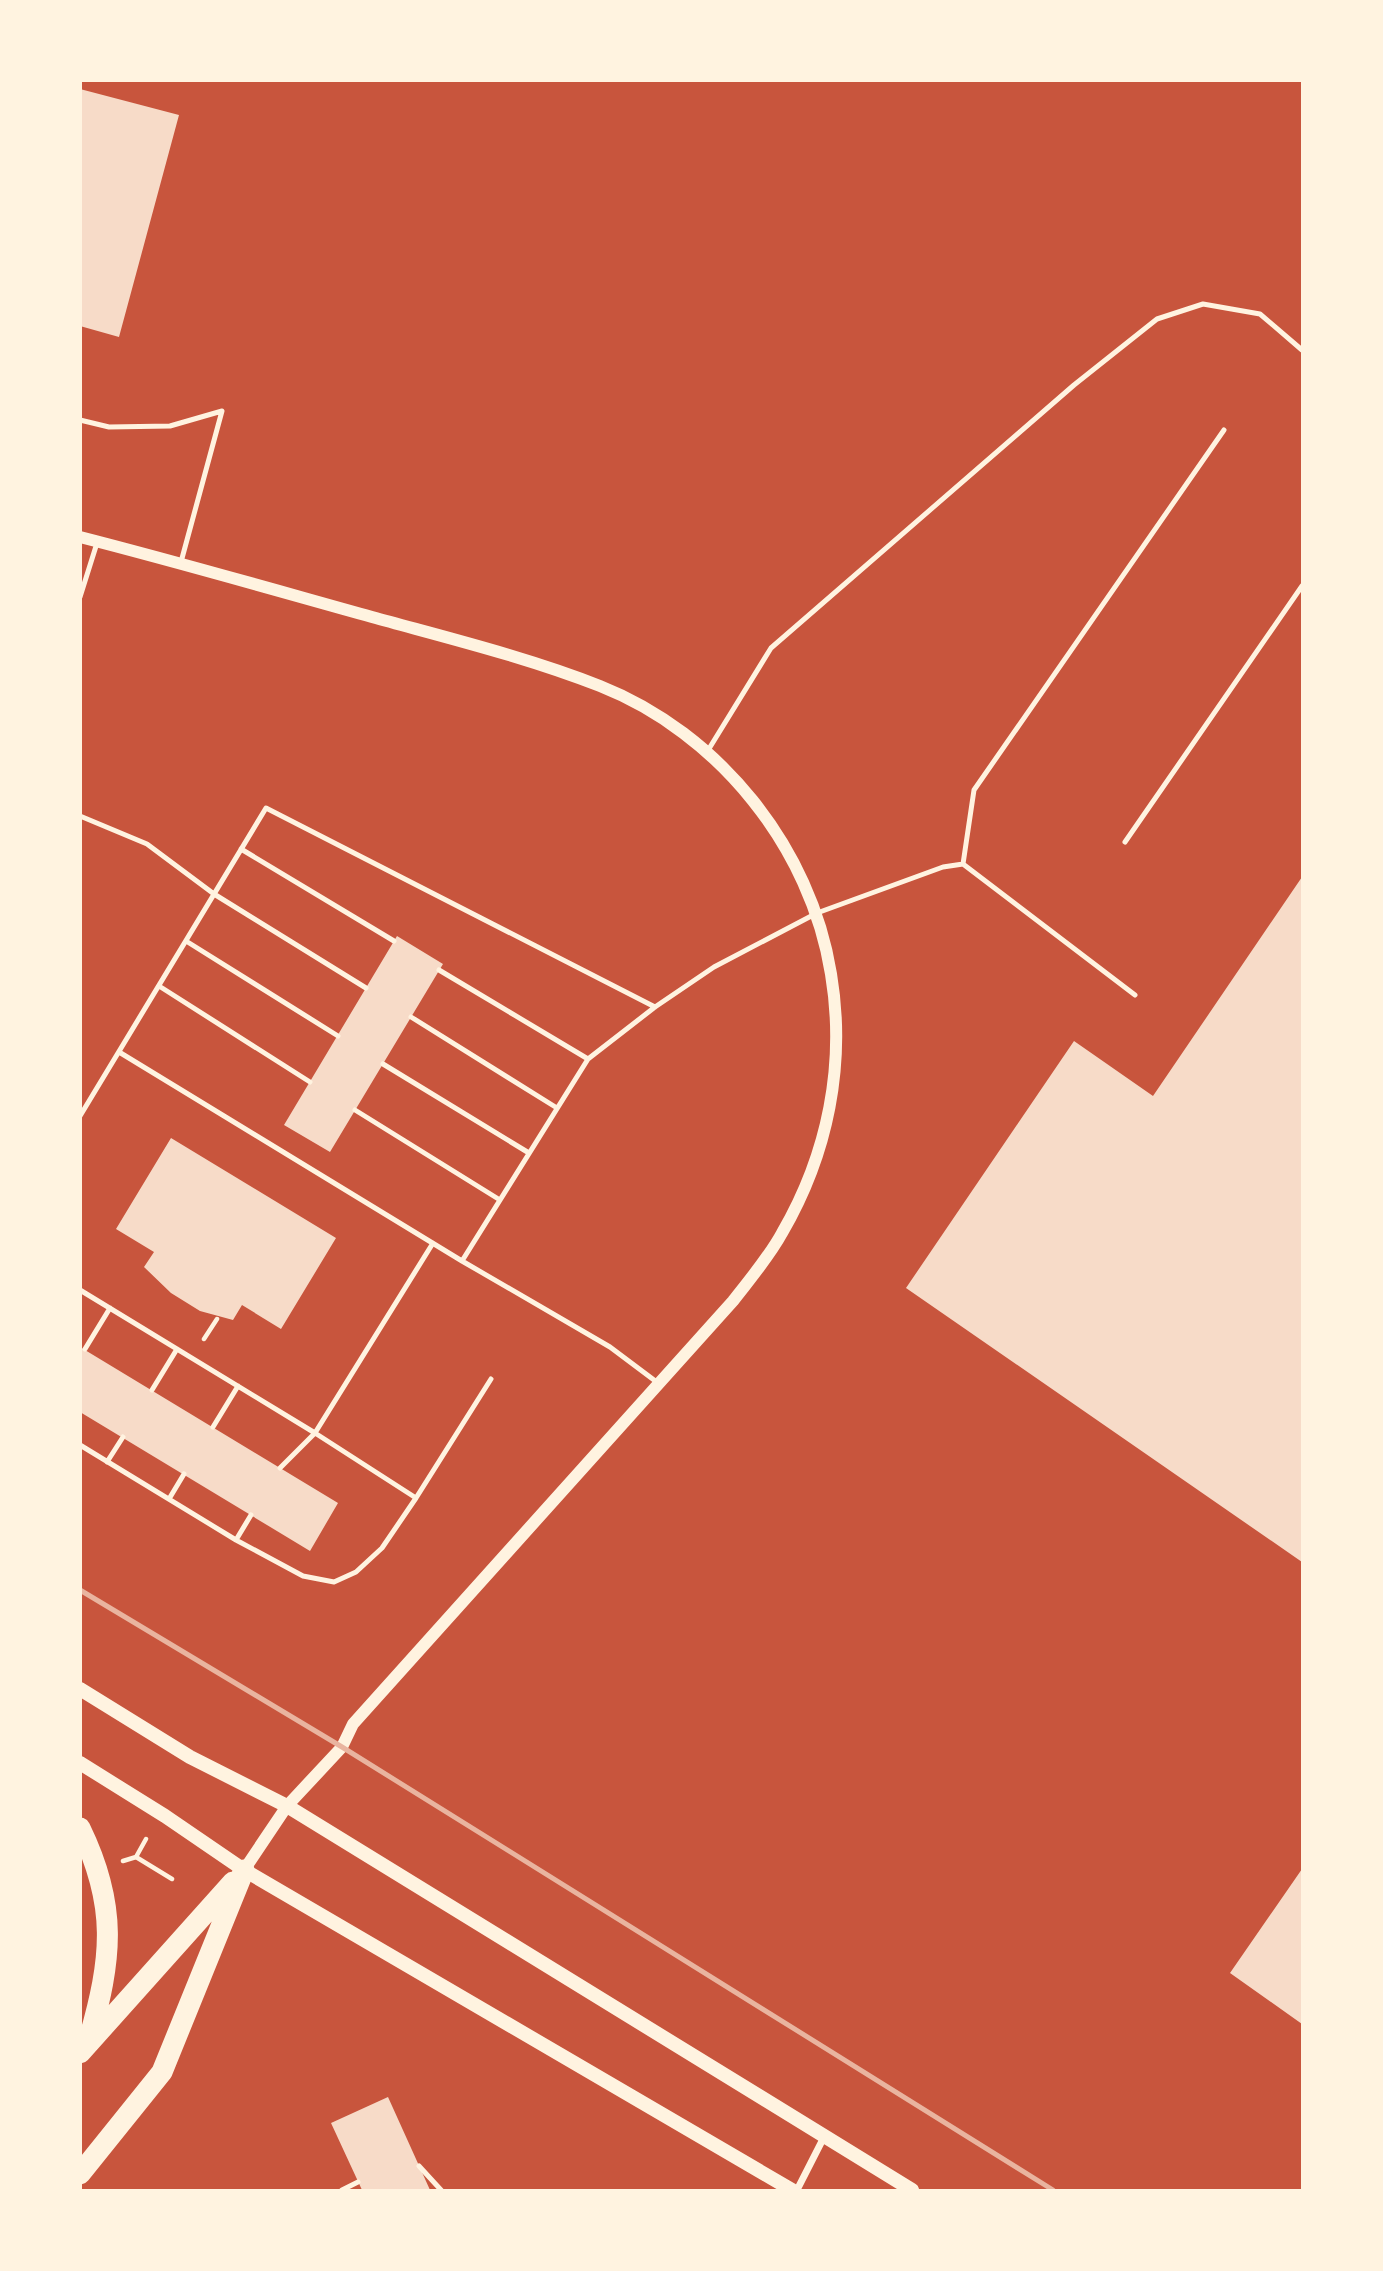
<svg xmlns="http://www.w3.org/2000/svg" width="1383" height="2271" font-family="Barlow,sans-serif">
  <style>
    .building { fill: #f7dbc8 }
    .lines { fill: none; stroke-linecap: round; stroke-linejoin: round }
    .path { stroke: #fff3e0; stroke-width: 4.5 }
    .service { stroke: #fff3e0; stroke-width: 5 }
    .minor { stroke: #fff3e0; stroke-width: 7 }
    .tertiary { stroke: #fff3e0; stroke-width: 12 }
    .secondary { stroke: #fff3e0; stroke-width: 14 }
    .motorway { stroke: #fff3e0; stroke-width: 21 }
    .rail { stroke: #e9b49f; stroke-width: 5 }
  </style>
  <rect width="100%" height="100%" fill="#c8553d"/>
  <path class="building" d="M80 89 179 115 119 337 80 326Z
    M1302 877V1562L906 1288 1074 1041 1153 1096Z
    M397 936 443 964 330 1152 284 1125Z
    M171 1138 336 1238 281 1329 242 1305 233 1320 200 1311 171 1293 144 1267 154 1252 116 1229Z
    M80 1347 338 1503 310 1551 80 1412Z
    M1302 1869V2024L1230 1973Z
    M388 2097 430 2190H362L331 2123Z"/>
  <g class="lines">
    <path class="path" d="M204 1339 217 1319
      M136 1857 146 1839
      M123 1861 136 1857 172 1879"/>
    <path class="service" d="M80 420 109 427 170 426 222 411 181 562
      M80 597 97 543
      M707 752 771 648 1074 385 1157 319 1203 304 1260 314 1302 350
      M80 816 147 844 214 894 366 988
      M1125 842 1302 586
      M241 849 394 941
      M963 864 1135 995
      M186 941 338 1036
      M439 970 588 1059
      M159 986 310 1082
      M411 1017 557 1108
      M119 1052 462 1261 610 1347 658 1383
      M383 1064 529 1153
      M355 1110 500 1200
      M80 1116 266 808 655 1007
      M462 1261 588 1059 655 1007 714 967 817 913 943 867 963 864 974 790 1224 430
      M80 1290 315 1433 416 1498 491 1379
      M85 1349 110 1308
      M152 1390 177 1349
      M213 1427 238 1386
      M80 1445 236 1540 303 1576 334 1582 356 1572 382 1548 416 1498
      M107 1462 123 1437
      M280 1468 315 1433 433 1243
      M169 1499 184 1474
      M236 1540 251 1515
      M419 2166 441 2190
      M342 2190 358 2182"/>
    <path class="minor" d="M797 2190 824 2137"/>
    <path class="tertiary" d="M80 537C178 562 275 590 372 617 448 638 526 657 600 686 719 733 811 848 831 974 846 1064 828 1154 782 1233 769 1257 750 1279 733 1301L353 1724 342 1747 287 1806 244 1870"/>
    <path class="secondary" d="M80 1689 190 1757 287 1806 912 2190
      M80 1763 165 1816 244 1870 792 2190"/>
    <path class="motorway" d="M80 1828C118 1906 112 1959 89 2039
      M80 2053 233 1882
      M80 2174 162 2072 244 1870"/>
    <path class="rail" d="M80 1590 342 1747 1053 2190"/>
  </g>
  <rect width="1383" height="2271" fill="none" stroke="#fff3e0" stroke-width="164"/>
</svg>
